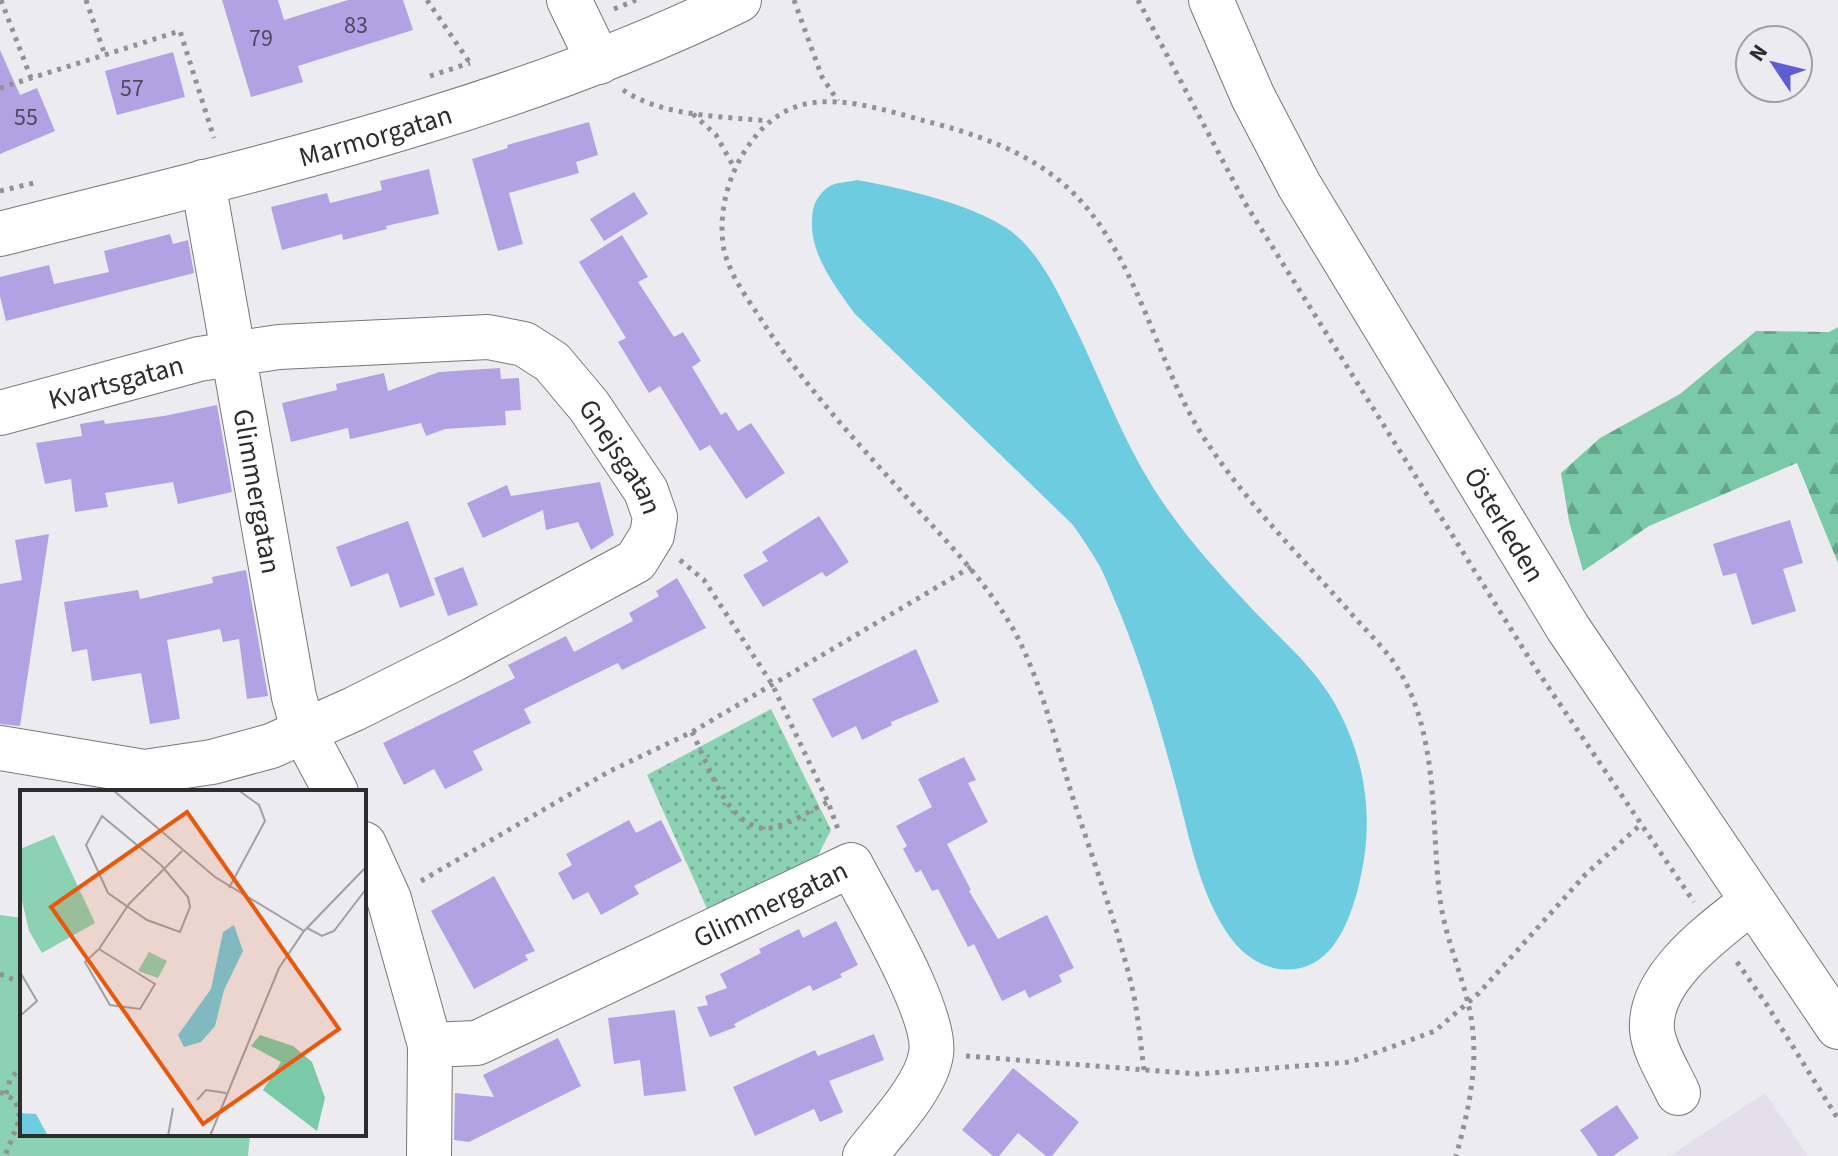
<svg xmlns="http://www.w3.org/2000/svg" width="1838" height="1156" font-family="'Source Sans 3',sans-serif">
  <style>
    .built { fill: #e3e0ec }
    .green { fill: #8ad2b2 }
    .forest { fill: url(#forest-firs) }
    .park { fill: url(#park-dots) }
    .water { fill: #6ecce0 }
    .building { fill: #b2a2e3 }
    .lines { fill: none; stroke-linecap: round; stroke-linejoin: round }
    .minor-casing { stroke: #78777b; stroke-width: 46 }
    .major-casing { stroke: #78777b; stroke-width: 46 }
    .path { stroke: #929295; stroke-width: 5; stroke-dasharray: 4 6; stroke-linecap: butt }
    .minor { stroke: #fff; stroke-width: 44 }
    .major { stroke: #fff; stroke-width: 44 }
    .labels { text-anchor: middle; stroke-width: 8; stroke-linejoin: round; paint-order: stroke }
    .number-label { font-size: 24px; fill: #4e4a5b }
    .street-label { font-size: 28px; fill: #2d2d2e; stroke: #ececf0 }
    .inset-road { fill: none; stroke: #a0a0a2; stroke-width: 2 }
    .view { fill: #e8590c; fill-opacity: 0.15; stroke: #e8590c; stroke-width: 4 }
    .inset-edge { fill: none; stroke: #2d2d2e; stroke-width: 4 }
  </style>
  <defs>
    <pattern id="forest-firs" width="22" height="20" patternUnits="userSpaceOnUse" patternTransform="scale(2)"><rect width="22" height="20" fill="#7ac9a7"/><path d="M5 1l3.5 6h-7zM16 11l3.5 6h-7z" fill="#64a488"/></pattern>
    <pattern id="park-dots" width="8" height="8" patternUnits="userSpaceOnUse" patternTransform="scale(2)"><rect width="8" height="8" fill="#8ad2b2"/><path d="M2 2h.1M6 6h.1" fill="none" stroke="#71ab91" stroke-width="1.8" stroke-linecap="round"/></pattern>
  </defs>
  <rect width="100%" height="100%" fill="#ececf0"/>
  <path class="built" d="M1765 1093 1808 1156H1669Z"/>
  <path class="green" d="M0 915 22 918V1134H250L248 1156H0Z"/>
  <path class="forest" d="M1838 327V563L1797 463 1649 526 1583 571 1569 521 1561 473 1600 438 1680 394 1756 331 1829 332Z"/>
  <path class="park" d="M771 709 831 830 813 865 709 913 647 775Z"/>
  <path class="water" d="M857 180C901 188 985 206 1018 237 1045 262 1060 297 1076 329 1103 385 1125 446 1160 498 1187 539 1221 576 1255 612 1280 638 1309 663 1329 694 1360 743 1373 801 1364 859 1359 889 1351 922 1333 946 1305 982 1259 974 1233 941 1197 894 1188 827 1172 772 1157 716 1140 661 1118 608 1112 594 1106 578 1099 565 1091 551 1082 538 1073 525L855 314C833 283 806 250 813 210 815 200 822 190 832 185 839 182 849 182 857 180Z"/>
  <path class="building" d="M222 0H278L284 20 348 0H403L413 30 298 66 303 82 251 97Z
    M0 50 20 95 37 88 55 131 0 154Z
    M173 52 185 97 117 115 105 71Z
    M589 122 598 155 576 162 579 173 509 193 523 244 498 251 472 159 508 148 507 145Z
    M429 169 439 214 386 226 387 229 343 240 342 234 282 250 271 207 327 193 330 203 382 190 380 181Z
    M634 192 648 214 604 241 590 219Z
    M170 234 173 244 188 240 194 273 6 321 0 296V277L49 265 54 284 109 272 104 251Z
    M622 235 648 277 638 282 674 337 683 332 701 361 692 367 721 415 726 412 738 431 751 423 785 473 746 499 710 445 700 451 660 386 649 393 618 342 626 338 579 262Z
    M500 368 501 379 519 378 521 410 505 411 506 425 445 429 426 436 421 423 350 439 348 428 291 442 282 403 337 390 336 384 384 373 388 391 439 372Z
    M217 405 232 492 178 504 173 482 105 493 108 507 75 512 71 479 45 484 36 443 82 436 80 424 104 420 105 424 164 416Z
    M600 482 614 535 591 550 578 522 546 530 543 510 483 538 467 503 507 485 511 496Z
    M819 516 849 562 826 577 822 572 763 607 743 575 768 561 762 552Z
    M1790 520 1803 563 1783 569 1796 611 1752 625 1736 573 1723 576 1713 544Z
    M408 521 435 595 400 608 388 573 351 587 336 547Z
    M49 534 20 726 0 724V584L22 580 15 540Z
    M463 567 478 605 448 616 434 578Z
    M246 570 268 696 247 699 239 639 223 642 220 629 167 640 180 719 150 724 141 673 92 681 87 649 72 652 64 602 138 590 140 599 213 583 212 577Z
    M677 578 706 628 622 670 618 663 524 709 531 723 473 751 483 770 445 789 434 769 404 785 383 743 515 678 508 665 566 636 574 652 633 621 629 613 659 596 656 591Z
    M916 649 939 702 891 722 892 725 862 740 856 726 832 738 812 699Z
    M964 757 976 780 968 783 988 822 947 844 971 890 969 891 998 939 1047 915 1074 968 1059 975 1062 982 1029 998 1025 990 1002 1001 974 944 968 947 938 889 932 891 921 870 916 873 903 849 907 846 896 826 932 807 918 779Z
    M629 820 636 833 661 820 682 861 634 886 639 894 601 915 588 892 573 900 558 873 572 865 566 854Z
    M494 876 535 951 525 955 528 960 474 989 431 911Z
    M836 921 858 965 840 974 842 977 813 991 810 985 734 1024 736 1027 710 1037 697 1007 708 1005 705 996 727 988 720 974 761 953 759 949 799 929 803 938Z
    M675 1010 686 1091 644 1096 640 1060 614 1064 608 1018Z
    M874 1034 884 1060 829 1081 843 1112 820 1122 814 1109 755 1136 733 1087 815 1050 818 1056Z
    M558 1038 581 1086 469 1142 454 1140 455 1093 494 1097 483 1075Z
    M1013 1068 1079 1122 1052 1156H1046L1018 1133 999 1156H993L962 1130Z
    M1617 1105 1639 1138 1613 1156H1598L1580 1130Z"/>
  <g class="lines">
    <defs>
      <g id="minor">
        <path d="M569 0 599 62"/>
        <path id="s1" d="M203 182 294 697 304 732 336 792"/>
        <path id="s2" d="M0 234C250 170 506 114 739 0"/>
        <path id="s3" d="M0 413 199 359 279 347 488 337 524 344 552 362 589 406 646 491 655 517 652 535 636 561 454 659 354 709 271 746 212 762 144 772 0 748"/>
        <path id="s4" d="M364 844 389 899 430 1045 477 1043 851 865C871 904 938 1015 931 1054 926 1088 885 1129 865 1156"/>
        <path d="M1678 1093C1669 1073 1654 1051 1652 1030 1648 977 1716 930 1752 901"/>
        <path d="M429 1156 430 1045"/>
      </g>
      <g id="major">
        <path id="s5" d="M1211 0 1253 97 1299 185 1568 628 1838 1027"/>
      </g>
    </defs>
    <use href="#minor" class="minor-casing"/>
    <use href="#major" class="major-casing"/>
    <path class="path" d="M1 0 31 78
      M86 0 105 55
      M427 0 470 63
      M794 0 822 77 838 101
      M1138 0 1245 203 1534 666 1694 902
      M614 9 636 0
      M430 76 470 63
      M0 88 180 31 214 138
      M623 90C663 117 722 116 768 121
      M693 114 716 135 735 169
      M0 191 34 183
      M680 560 704 580 772 684 828 802 839 832
      M692 732C707 761 729 834 771 828 786 826 813 809 828 802
      M421 881 610 771 692 732 971 567
      M1737 962 1767 1005 1838 1119
      M0 974 22 983
      M966 1056 1198 1074 1350 1062 1435 1031 1479 993 1585 875 1640 825
      M1144 1070C1140 1041 1138 1011 1131 983 1115 918 1091 855 1071 792 1054 737 1040 677 1012 627 986 583 952 547 918 510 865 451 810 393 766 327 751 303 731 279 724 250 718 218 726 182 743 154 758 129 780 108 810 103 850 97 894 113 933 123 1069 159 1104 210 1155 336 1170 372 1183 405 1204 438 1245 501 1298 554 1348 610 1362 626 1377 641 1390 657 1441 726 1430 819 1440 899 1446 945 1469 987 1473 1033 1477 1075 1467 1116 1456 1156
      M0 1092 15 1100 20 1118 5 1156
      M6 1094 10 1080 22 1065"/>
    <use href="#minor" class="minor"/>
    <use href="#major" class="major"/>
  </g>
  <g class="labels">
    <g class="number-label">
      <text x="356" y="33">83</text>
      <text x="261" y="46">79</text>
      <text x="132" y="96">57</text>
      <text x="26" y="125">55</text>
    </g>
    <g class="street-label">
      <text dy="10" stroke="none"><textPath href="#s2" startOffset="388">Marmorgatan</textPath></text>
      <text dy="10" stroke="none"><textPath href="#s3" startOffset="120">Kvartsgatan</textPath></text>
      <text dy="10" stroke="none"><textPath href="#s3" startOffset="684">Gnejsgatan</textPath></text>
      <text dy="10" stroke="none"><textPath href="#s1" startOffset="314">Glimmergatan</textPath></text>
      <text dy="10" stroke="none"><textPath href="#s5" startOffset="602">Österleden</textPath></text>
      <text dy="10" stroke="none"><textPath href="#s4" startOffset="584">Glimmergatan</textPath></text>
    </g>
  </g>
  <g transform="translate(20 790)">
    <rect width="346" height="346" fill="#ececf0"/>
    <path d="M34 45 75 133 22 163 9 141 0 102V59Z" fill="#8ad2b2"/>
    <path d="M240 245 273 256 292 272 305 308 297 341 243 300 261 272 231 256Z" fill="#7ac9a7"/>
    <path d="M26 68 37 76 32 93 37 111 30 116 11 113 6 99ZM129 162 147 171 138 188 118 181Z" fill="#8ad2b2"/>
    <path d="M214 135 223 161 204 200 195 236 181 252 164 257 158 245 191 199 203 142ZM0 323 16 324 28 346H0Z" fill="#6ecce0"/>
    <path class="inset-road" d="M93 0 195 87 284 141M82 26 141 75 168 107 170 117 160 142 127 130 88 103 66 55ZM209 98 245 31 239 15 218 0M287 138 302 146 314 141 346 99M79 159 65 172 90 215 120 219 135 194 79 159 109 114 162 61M0 182 17 211 0 226M177 310 186 300 206 303M148 346 153 318M190 346 259 178 284 141 346 77"/>
    <path class="view" d="M167 22 319 239 183 334 31 117Z"/>
    <rect width="346" height="346" class="inset-edge"/>
  </g>
  <g transform="translate(1774 64) rotate(305)"><circle r="38" fill="#ececf0" stroke="#a0a0a2" stroke-width="2"/>
  <path d="M0-6L14 30L0 20L-14 30Z" fill="#5e5dd5"/>
  <text y="-12" font-size="22" font-weight="bold" text-anchor="middle" fill="#2d2d2e">N</text>
  </g>
</svg>
